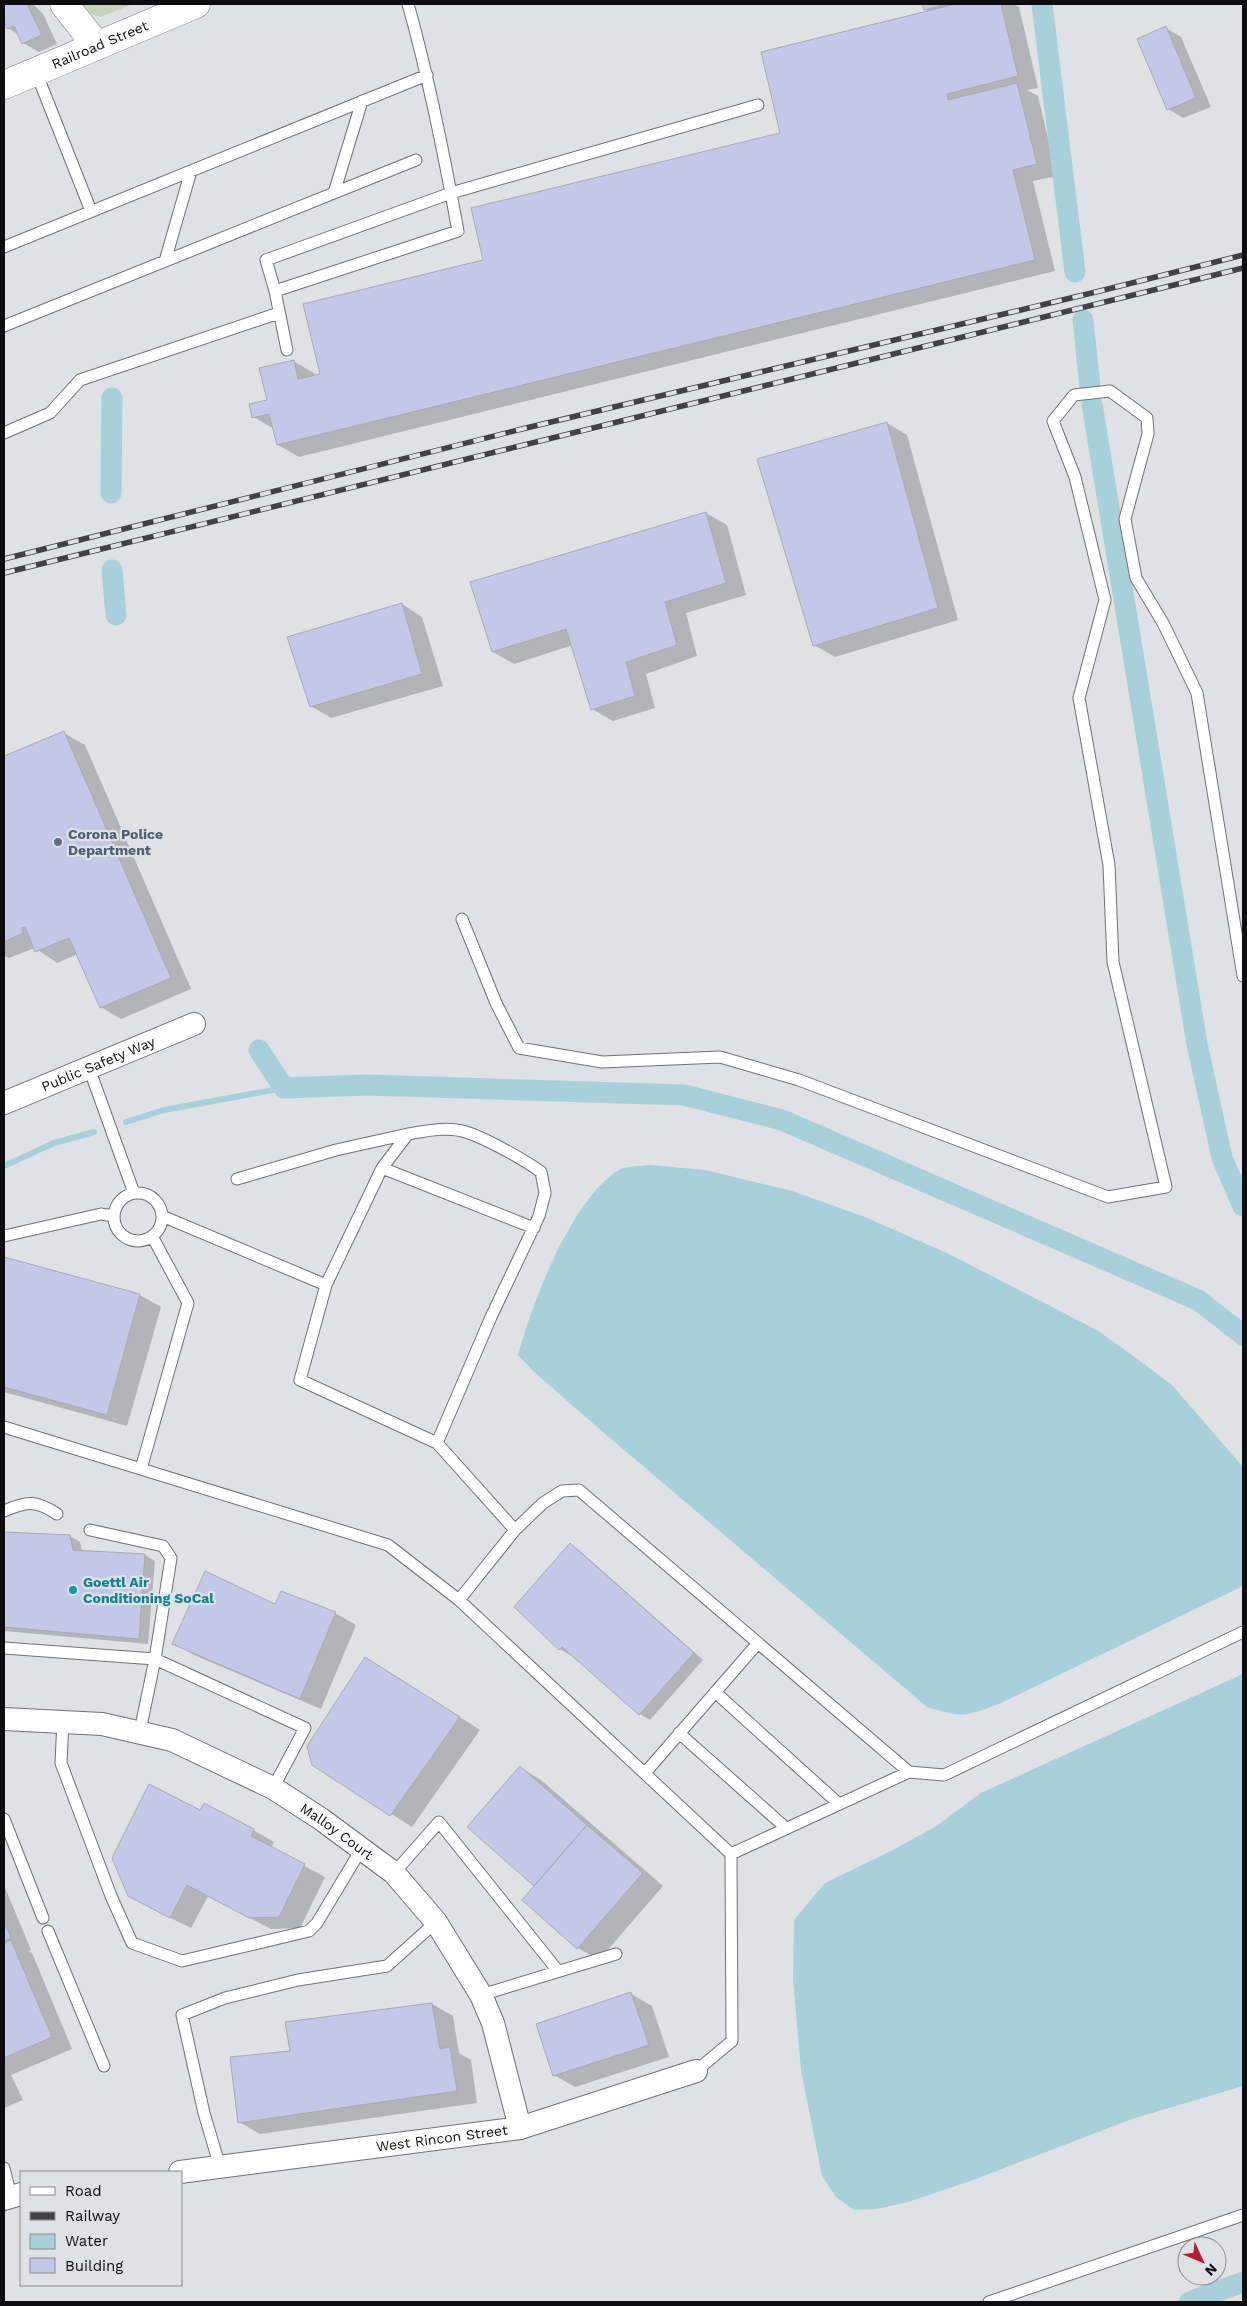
<svg xmlns="http://www.w3.org/2000/svg" width="1247" height="2306" font-family="'Work Sans',sans-serif">
  <style>
    .green { fill: #c7d3b7 }
    .water { fill: #a7d0db }
    .shadow { fill: #0003 }
    .lines { fill: none; stroke-linecap: round; stroke-linejoin: round }
    .stream { stroke: #a7d0db; stroke-width: 6 }
    .canal { stroke: #a7d0db; stroke-width: 21 }
    .building { fill: #c3c7e8; stroke: #aaabaf }
    .service-casing { stroke: #707175; stroke-width: 13 }
    .minor-casing { stroke: #707175; stroke-width: 24 }
    .tertiary-casing { stroke: #707175; stroke-width: 29 }
    .secondary-casing { stroke: #707175; stroke-width: 29 }
    .service { stroke: #fff; stroke-width: 11 }
    .minor { stroke: #fff; stroke-width: 22 }
    .tertiary { stroke: #fff; stroke-width: 28 }
    .secondary { stroke: #fff; stroke-width: 28 }
    .rail-casing { stroke: #424245; stroke-width: 5.5 }
    .rail { stroke: #dfe1e5; stroke-width: 4; stroke-dasharray: 11; stroke-linecap: butt }
    .service-dot { fill: #5c6f8a; stroke: #dfe1e5; stroke-width: 2 }
    .culture-dot { fill: #0f9aa8; stroke: #dfe1e5; stroke-width: 2 }
    .labels { text-anchor: middle; stroke-width: 4.5; stroke-linejoin: round; paint-order: stroke }
    .street-label { font-size: 14px; fill: #0d0d0f; stroke: #dfe1e5 }
    .service-label { font-size: 14px; font-weight: bold; fill: #4e5e75; stroke: #dfe1e5; text-anchor: start }
    .culture-label { font-size: 14px; font-weight: bold; fill: #0d838f; stroke: #dfe1e5; text-anchor: start }
  </style>
  <rect width="100%" height="100%" fill="#dfe1e5"/>
  <path class="green" d="M83 4H133L100 17 91 14Z"/>
  <path class="water" d="M650 1165 705 1170 792 1191 865 1217 949 1254 1097 1330 1136 1358 1172 1385 1243 1467V1586L1001 1703C965 1717 963 1718 927 1707L604 1433 533 1371 518 1355C533 1301 570 1203 617 1171 624 1166 641 1166 650 1165Z
    M1243 1674V2086L1132 2119 976 2179 908 2202 877 2209 854 2210 836 2197 822 2176 801 2070 793 1980 794 1920 825 1883 889 1852 935 1827 981 1793Z"/>
  <path class="shadow" d="M4 4H33L43 14 57 44 39 52 23 43 19 35 8 28 4 18Z
    M923 4H1014L1019 7 1038 88 1027 90 1038 96 1057 176 1033 181 1055 271 299 457 278 445 274 429 254 417 268 401 293 361 314 373 315 376 321 375 485 261 782 134 929 12 925 9Z
    M1166 28 1181 37 1211 107 1183 118 1168 109Z
    M887 423 907 435 958 620 835 657 814 645Z
    M706 513 727 525 746 595 686 613 697 656 646 674 655 708 613 721 592 709 573 645 514 664 493 652Z
    M402 604 422 617 443 686 331 718 311 706Z
    M64 733 85 745 191 989 121 1019 101 1007 78 954 57 963 35 948 9 958 4 956V758Z
    M4 1258 140 1295 161 1307 127 1426 4 1392Z
    M4 1533 70 1536 80 1542 82 1551 145 1555 155 1561 148 1644 4 1631Z
    M570 1545 580 1551 703 1660 650 1720 640 1714 571 1654 570 1655 560 1649 542 1633Z
    M275 1606 335 1613 356 1625 321 1709 194 1655 174 1643Z
    M386 1670 480 1730 412 1827 313 1764Z
    M521 1768 541 1780 663 1886 599 1960 578 1948 536 1886 469 1827Z
    M201 1812 253 1830 274 1842 271 1848 325 1877 300 1928 271 1929 208 1896 191 1928 150 1908Z
    M4 1885 31 1950 28 1951 32 1953 72 2049 11 2075 23 2100 4 2108Z
    M631 1994 652 2006 669 2057 575 2087 554 2075Z
    M432 2004 453 2016 459 2053 471 2060 477 2103 260 2134 239 2122 291 2052Z"/>
  <g class="lines">
    <path class="stream" d="M126 1122 164 1110 284 1088
      M4 1166 54 1143 94 1132"/>
    <path class="canal" d="M1042 4 1075 272
      M1083 320 1090 387
      M1092 404 1197 1044 1222 1158 1243 1206
      M111 493 112 398
      M112 570 116 615
      M259 1050 284 1088 367 1085 684 1095 782 1120 1198 1300 1243 1335
      M1189 2302 1243 2282"/>
  </g>
  <path class="building" d="M4 4H27L42 35 22 44 14 26 7 29 4 21Z
    M922 4H946L924 10Z
    M956 4H1001L1018 76 947 94 948 100 1017 83 1037 164 1013 170 1035 260 277 445 269 414 252 418 249 404 267 400 259 368 294 360 298 379 320 374 303 304 483 260 471 208 780 133 761 52Z
    M1166 26 1196 98 1167 110 1137 39Z
    M887 422 938 608 813 646 757 459Z
    M706 512 726 583 665 602 677 645 626 662 635 696 591 710 566 629 492 652 470 582Z
    M402 603 422 674 310 707 287 637Z
    M64 731 171 978 100 1008 69 938 35 952 25 927 22 928 23 933 4 942V756Z
    M4 1257 140 1294 107 1415 4 1387Z
    M4 1532 70 1535 73 1550 145 1554 139 1639 4 1627Z
    M570 1543 694 1653 639 1715 562 1647 559 1650 514 1607Z
    M205 1571 275 1604 281 1591 336 1612 300 1699 172 1644Z
    M365 1657 460 1717 390 1816 312 1765 307 1746Z
    M520 1766 587 1825 534 1886 467 1827Z
    M149 1784 200 1810 204 1803 254 1829 251 1836 305 1864 279 1917 249 1918 187 1885 170 1918 128 1896 112 1858Z
    M587 1825 643 1873 577 1949 522 1900Z
    M4 1922 11 1938 4 1941Z
    M11 1940 52 2037 4 2058V1943Z
    M631 1992 649 2045 553 2076 536 2024Z
    M432 2003 440 2049 450 2047 457 2091 238 2123 230 2057 290 2051 285 2022Z"/>
  <g class="lines">
    <defs>
      <path id="service" d="M408 4C429 78 444 154 458 231L275 291 266 260 451 193 758 105
        M36 72 91 211
        M334 193 416 160
        M4 247 427 75
        M165 261 191 171
        M275 291 287 350
        M4 326 334 193 362 101
        M4 433 50 413 80 380 279 313
        M462 919 496 1003 519 1048 602 1062 720 1057 799 1080 1108 1197 1166 1187 1113 962 1109 865 1079 698 1105 600 1075 477 1053 421 1074 395 1110 391 1147 418 1148 434 1125 519 1136 578 1163 623 1197 693 1243 976
        M89 1068 134 1193
        M382 1168 534 1228
        M237 1179 336 1150 408 1134
        M114 1217a24 24 0 1 1 48 0a24 24 0 1 1-48 0Z
        M4 1236 101 1214 114 1216
        M326 1285 382 1168 408 1134C426 1131 448 1126 466 1132 485 1138 525 1160 541 1172L545 1193 539 1216 491 1317 437 1443
        M4 1427 141 1469 188 1303 152 1236
        M141 1469 388 1545 459 1600 515 1530 437 1443 300 1380 326 1285 162 1216
        M4 1511C27 1501 36 1500 57 1514
        M90 1530 163 1546 171 1558 155 1659 140 1731
        M515 1530 543 1503 562 1491 579 1490 909 1772 731 1854
        M459 1600 731 1854 732 2041 696 2071
        M4 1648 155 1659 305 1728 273 1788
        M715 1692 839 1804
        M63 1720 61 1763 111 1896 132 1943 182 1961 309 1931 317 1923 362 1848
        M679 1733 786 1828
        M909 1772 944 1775 1243 1632
        M645 1773 758 1643
        M4 1819 43 1918
        M394 1873 439 1822 558 1971
        M48 1931 104 2066
        M481 1995 616 1954
        M220 2167 204 2113 182 2015 225 1998 298 1980 387 1966 436 1922
        M4 2168 11 2197
        M989 2302 1243 2215"/>
      <g id="minor">
        <path id="s1" d="M4 1103 194 1024"/>
        <path id="s2" d="M4 1719 102 1724 172 1740 273 1788 321 1819 394 1873 436 1922 481 1995 493 2023 520 2128"/>
        <path id="s3" d="M180 2172 520 2128 696 2071"/>
        <path d="M4 2199 21 2194"/>
      </g>
      <path id="tertiary" d="M64 4 97 46"/>
      <g id="secondary">
        <path id="s4" d="M4 85 196 4"/>
      </g>
    </defs>
    <use href="#service" class="service-casing"/>
    <use href="#minor" class="minor-casing"/>
    <use href="#tertiary" class="tertiary-casing"/>
    <use href="#secondary" class="secondary-casing"/>
    <use href="#service" class="service"/>
    <use href="#minor" class="minor"/>
    <use href="#tertiary" class="tertiary"/>
    <use href="#secondary" class="secondary"/>
    <defs>
      <path id="rail" d="M4 559 526 428 1100 291 1243 255
        M4 573 1243 268"/>
    </defs>
    <use href="#rail" class="rail-casing"/>
    <use href="#rail" class="rail"/>
  </g>
  <circle class="service-dot" cx="58" cy="842" r="5"/>
  <circle class="culture-dot" cx="73" cy="1590" r="5"/>
  <g class="labels">
    <g class="street-label">
      <text dy="5" stroke="none"><textPath href="#s4" startOffset="104">Railroad Street</textPath></text>
      <text dy="5" stroke="none"><textPath href="#s1" startOffset="102">Public Safety Way</textPath></text>
      <text dy="5" stroke="none"><textPath href="#s2" startOffset="359">Malloy Court</textPath></text>
      <text dy="5" stroke="none"><textPath href="#s3" startOffset="264">West Rincon Street</textPath></text>
    </g>
    <g class="service-label">
      <text x="68" y="839">Corona Police<tspan x="68" dy="16">Department</tspan></text>
    </g>
    <g class="culture-label">
      <text x="83" y="1587">Goettl Air<tspan x="83" dy="16">Conditioning SoCal</tspan></text>
    </g>
  </g>
  <rect width="1247" height="2306" fill="none" stroke="#0d0d0f" stroke-width="10"/>
  <rect x="20" y="2171" width="162" height="115" fill="#dfe1e5" stroke="#8b8c8f"/>
  <rect x="30" y="2187" width="25" height="8" fill="#ffffff" stroke="#8b8c8f"/>
  <text x="65" y="2196" font-size="15" fill="#0d0d0f">Road</text>
  <rect x="30" y="2212" width="25" height="8" fill="#424245" stroke="#8b8c8f"/>
  <text x="65" y="2221" font-size="15" fill="#0d0d0f">Railway</text>
  <rect x="30" y="2234" width="25" height="15" fill="#a7d0db" stroke="#8b8c8f"/>
  <text x="65" y="2246" font-size="15" fill="#0d0d0f">Water</text>
  <rect x="30" y="2258" width="25" height="15" fill="#c3c7e8" stroke="#8b8c8f"/>
  <text x="65" y="2271" font-size="15" fill="#0d0d0f">Building</text>
  <g transform="translate(1202 2261) rotate(134)"><circle r="24" fill="#dfe1e5" stroke="#8b8c8f"/>
  <path d="M0-4L9 19L0 12L-9 19Z" fill="#b11d32"/>
  <text y="-8" font-size="14" font-weight="bold" text-anchor="middle" fill="#0d0d0f">N</text>
  </g>
</svg>
